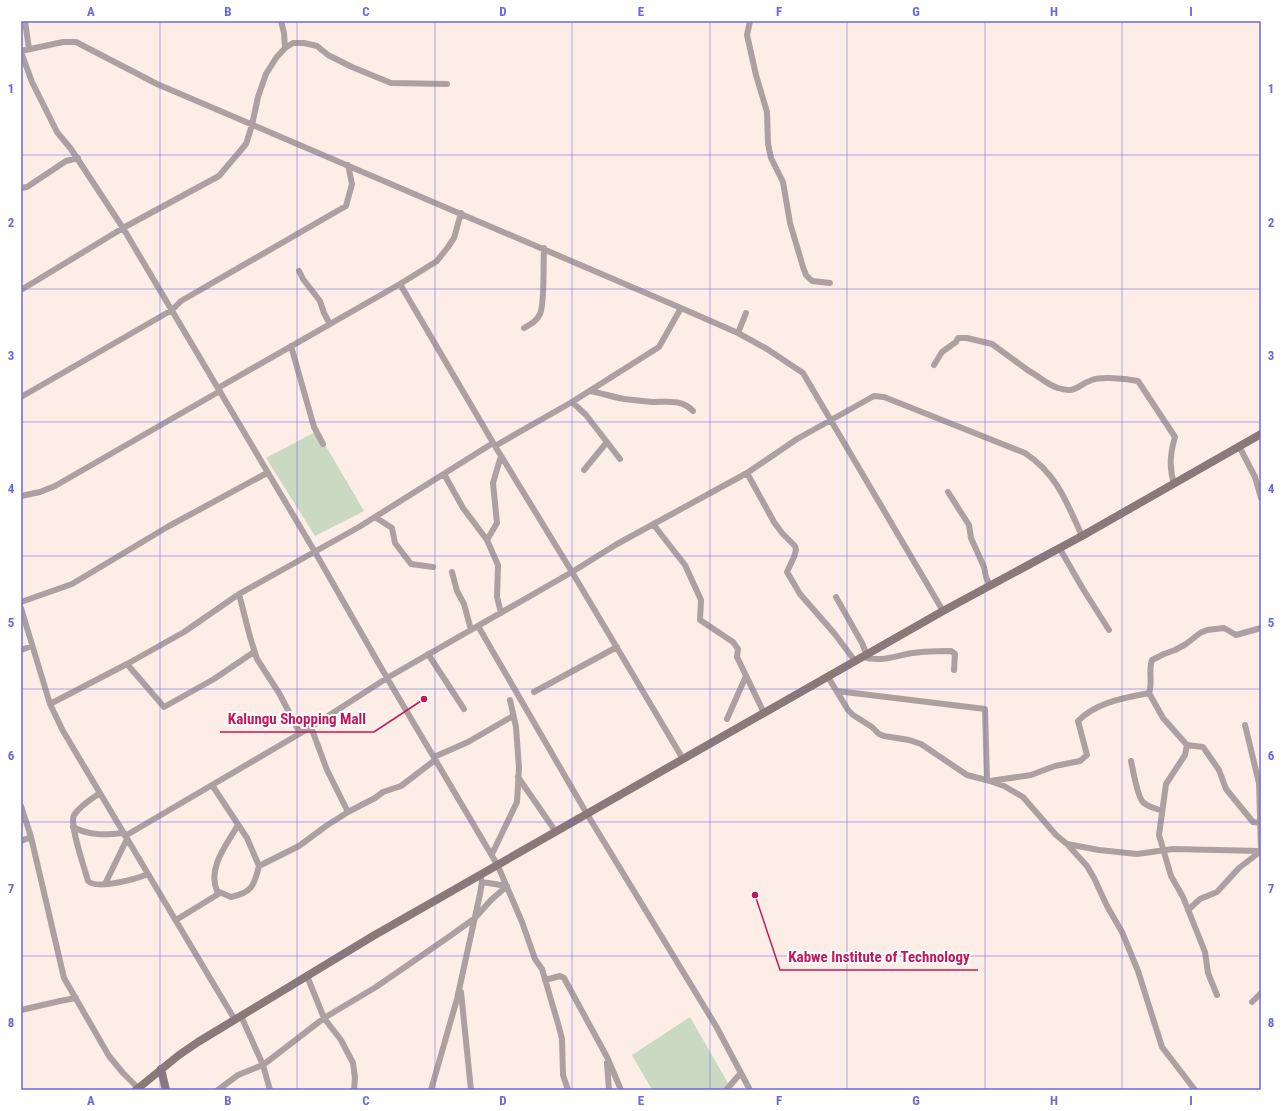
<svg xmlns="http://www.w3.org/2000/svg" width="1282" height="1111" font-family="'Roboto Condensed',sans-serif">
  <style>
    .green { fill: #c9d9c2 }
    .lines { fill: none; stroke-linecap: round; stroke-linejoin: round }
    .street { stroke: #aca0a0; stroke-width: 6 }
    .secondary { stroke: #8b7979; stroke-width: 8 }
    .grid { fill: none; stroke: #6968e2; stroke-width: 1; stroke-opacity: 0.55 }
    .leader { fill: none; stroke: #c2185b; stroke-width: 1.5 }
    .callout-dot { fill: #c2185b; stroke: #fff; stroke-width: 1.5 }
    .callout-label { font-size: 15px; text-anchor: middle; font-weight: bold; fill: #c2185b; stroke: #fff; stroke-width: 4; stroke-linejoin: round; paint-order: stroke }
    .neatline { fill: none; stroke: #6968e2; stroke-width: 1.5 }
    .grid-label { font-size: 13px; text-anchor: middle; font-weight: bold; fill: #6968e2 }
  </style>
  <rect width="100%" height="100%" fill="#fdede7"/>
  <path class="green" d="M317 431 364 511 315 536 266 458Z
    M690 1017 732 1090H652L632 1055Z"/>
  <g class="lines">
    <path class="street" d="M25 21 29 49
      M281 21 284 33 285 48
      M750 21 747 35 756 75 767 112 768 144 771 158 783 182 790 223 803 267 806 275 812 281 830 283
      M21 51 63 42H76L157 84 681 308 738 333 767 349 803 373 943 611
      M21 52 32 82 57 132 71 149 123 228 315 552 387 678 498 866 522 922 535 959 542 969 559 1027 562 1039 563 1075 568 1090
      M21 188 27 187 66 161 78 158
      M299 271 303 279 320 301 324 313 330 324
      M400 284 495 446 572 572 683 759
      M21 290 123 228 219 176 246 144 252 125 258 97 266 74 276 58 285 48 293 43H304L317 46 328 55 352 67 391 83 447 84
      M524 328C531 324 537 321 540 314 545 303 543 262 544 248
      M738 333 746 313
      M291 346 314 427 323 444
      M934 365 942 352 956 342 958 338H967L992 344 1029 371C1039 376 1047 385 1058 388 1076 394 1077 385 1092 380 1102 376 1127 379 1138 381L1175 437C1170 454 1169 467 1174 484
      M218 388 400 284 437 261 448 247 454 238 461 213
      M590 391C601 393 613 397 624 399 633 400 643 401 652 402 667 402 682 399 693 411
      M21 397 172 310 181 301 346 206 352 184 348 165
      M572 402 586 415 620 459
      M495 446 572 402 659 347 681 308
      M1239 446 1255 477 1261 498
      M584 470 607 442
      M747 473 774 522 782 533 795 546 796 550 794 557 787 572 800 594 834 633 855 661
      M444 474 463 508 487 540
      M948 492 969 525 971 538 984 567 986 577 990 586
      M21 496 40 492 55 486 220 391
      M375 517 392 528 395 543 411 564 433 567
      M653 524 685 565 701 600 700 620 733 642 738 649 737 657 764 713
      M1060 549 1083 589 1109 630
      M452 572 457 591 464 604 471 630
      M239 594 250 637 257 659 279 693 300 733
      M836 597 862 643 867 655
      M21 602 72 584 169 526 267 473
      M21 608 50 704 63 731 235 1020
      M501 613 497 597 498 565 487 540 497 523 493 483 501 456
      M478 626 587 814 716 1026 750 1090
      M21 650 32 646
      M428 654 464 709
      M863 657C879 662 892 657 907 654 921 651 936 651 951 651L955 654 954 670
      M127 664 164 707 214 679 254 652
      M828 677 848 710 853 715 872 727 879 734 884 736 909 740 921 744 967 775 990 781 1004 786 1023 797 1056 835 1067 844 1099 850 1137 854 1173 849 1261 851
      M837 691 985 709 987 780
      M534 692 617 647
      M1149 693 1163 718 1187 745 1185 755 1166 784 1159 835 1171 876 1183 897 1205 952 1208 973 1217 995
      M50 704 127 664 184 632 239 594 359 527 493 443
      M727 719 746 676
      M311 727 327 770 348 812
      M1187 745 1203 747 1219 770 1226 789 1253 822 1260 823
      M434 757 468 742 513 716
      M1131 761C1133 770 1137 794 1142 801 1146 807 1156 808 1162 811
      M518 777 556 832
      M990 781 1031 775 1055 766 1080 761 1087 755 1078 721C1096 702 1125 698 1149 693 1153 682 1148 671 1152 660L1164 654 1175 650 1186 644 1200 633 1207 630 1224 628 1236 635 1261 628
      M212 785 247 838 259 866C254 885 253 892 231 897L217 891C207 868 227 844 238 825
      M100 793C91 799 80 806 74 815 69 825 85 869 88 881 97 890 136 879 148 874
      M21 806 31 837 64 978 109 1056 123 1073 138 1088
      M73 827C90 836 105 835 124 833
      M125 836 311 727 387 678 572 572 617 544 747 473 797 439 874 396 884 397 1025 453C1057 474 1067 503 1082 536
      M21 841 31 837
      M1067 844 1087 866 1094 878 1107 906 1122 932 1138 971 1162 1047 1195 1090
      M492 854 517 802 519 768 516 727 510 700
      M259 866 299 846 326 826 348 812 375 798 383 792 401 786 435 760
      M482 882 507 886
      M105 884 127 839
      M1188 910 1200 899 1217 892 1239 868 1261 851 1259 783 1245 725
      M176 920 220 893
      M307 976 324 1018 341 1040 353 1063 355 1078 354 1090
      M545 980 560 976 564 978 607 1057 621 1090
      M461 992 471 1090
      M1252 1002 1261 993
      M21 1010 60 1001 76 998
      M241 1016 263 1065 270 1090
      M607 1063 609 1090
      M218 1090 238 1075 263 1065 324 1018 376 987 450 936 475 918 491 900 507 886
      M431 1090 457 999 480 894 482 882 480 876
      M726 1090 740 1074"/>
    <path class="secondary" d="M161 1069 166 1090
      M136 1090 179 1055 198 1042 373 936 683 759 943 611 1082 536 1261 434"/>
  </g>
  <path class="grid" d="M160 21V1090M297 21V1090M435 21V1090M572 21V1090M710 21V1090M847 21V1090M985 21V1090M1122 21V1090M21 155H1261M21 289H1261M21 422H1261M21 556H1261M21 689H1261M21 822H1261M21 956H1261"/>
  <path class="leader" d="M424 699L374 732H220M755 895L780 970H978"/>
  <g class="callout-dot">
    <circle cx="424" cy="699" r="4"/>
    <circle cx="755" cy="895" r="4"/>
  </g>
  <g class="callout-label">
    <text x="297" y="724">Kalungu Shopping Mall</text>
    <text x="879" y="962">Kabwe Institute of Technology</text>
  </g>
  <rect width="1282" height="1111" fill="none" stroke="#ffffff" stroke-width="44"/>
  <rect x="22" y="22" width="1238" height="1067" class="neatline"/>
  <g class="grid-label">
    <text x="91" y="16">A</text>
    <text x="228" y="16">B</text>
    <text x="366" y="16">C</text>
    <text x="503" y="16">D</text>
    <text x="641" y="16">E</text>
    <text x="779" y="16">F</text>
    <text x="916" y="16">G</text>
    <text x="1054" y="16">H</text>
    <text x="1191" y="16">I</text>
    <text x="11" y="93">1</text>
    <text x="1271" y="93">1</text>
    <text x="11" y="227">2</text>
    <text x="1271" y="227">2</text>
    <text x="11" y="360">3</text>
    <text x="1271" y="360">3</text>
    <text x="11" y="493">4</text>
    <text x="1271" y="493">4</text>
    <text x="11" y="627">5</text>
    <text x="1271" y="627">5</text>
    <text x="11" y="760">6</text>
    <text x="1271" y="760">6</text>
    <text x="11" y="893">7</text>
    <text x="1271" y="893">7</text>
    <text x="11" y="1027">8</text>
    <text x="1271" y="1027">8</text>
    <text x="91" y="1105">A</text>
    <text x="228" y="1105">B</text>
    <text x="366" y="1105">C</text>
    <text x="503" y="1105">D</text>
    <text x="641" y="1105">E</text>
    <text x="779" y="1105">F</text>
    <text x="916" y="1105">G</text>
    <text x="1054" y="1105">H</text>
    <text x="1191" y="1105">I</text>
  </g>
</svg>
